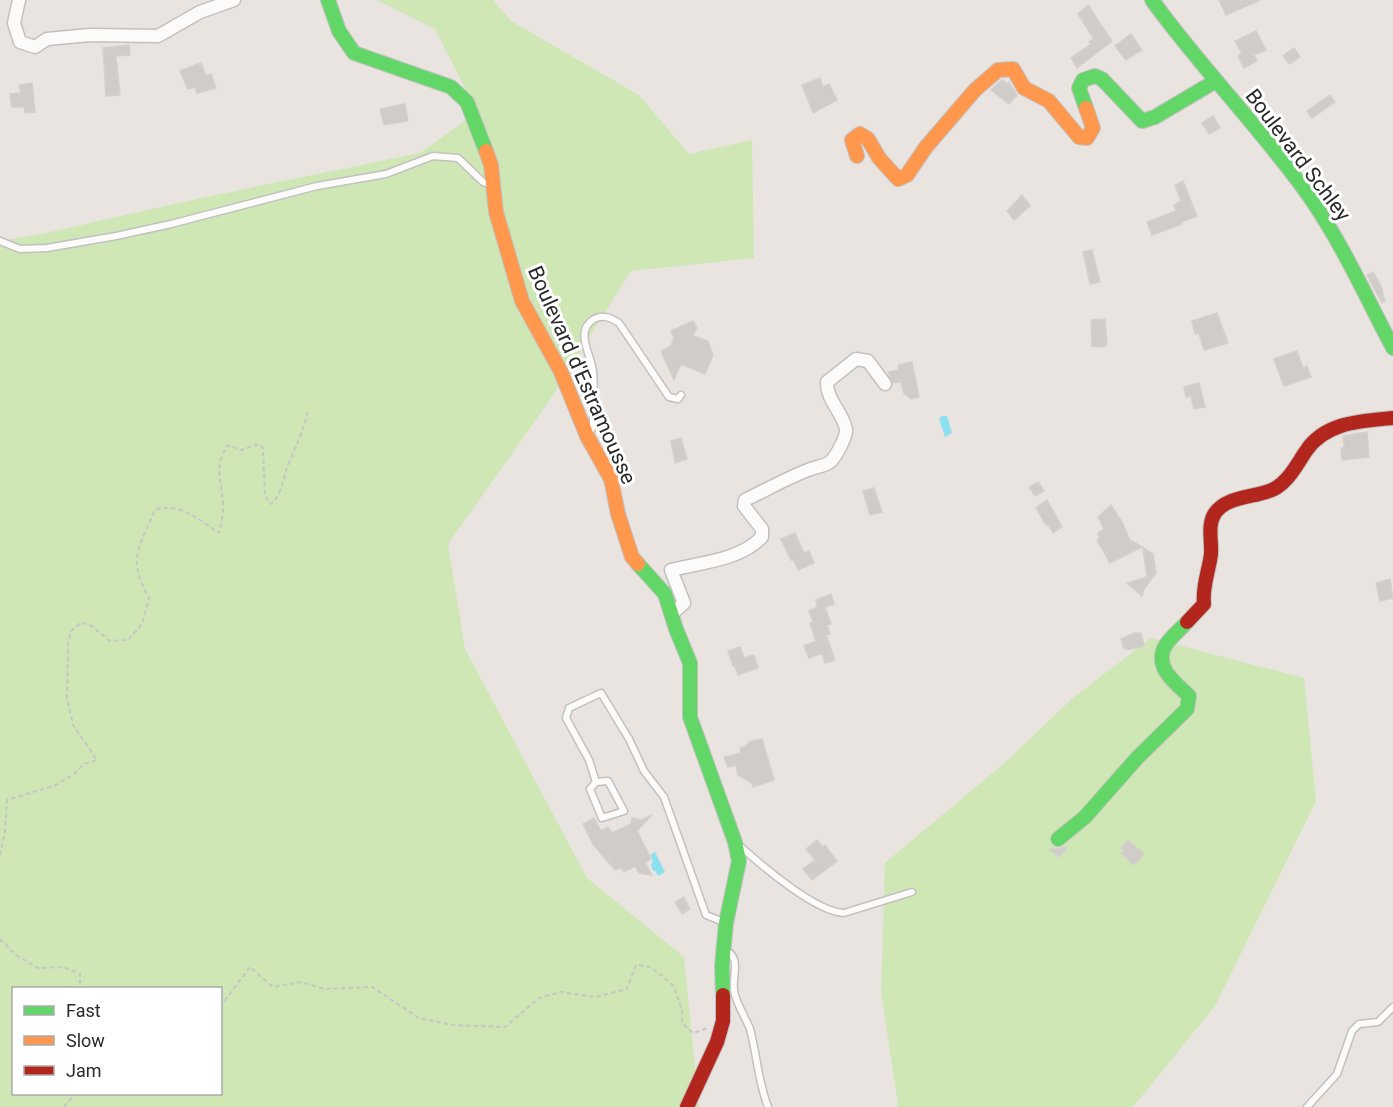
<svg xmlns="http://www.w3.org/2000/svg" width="1393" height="1107" font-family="Roboto,sans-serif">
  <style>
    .green { fill: #cee7b5; fill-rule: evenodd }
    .water { fill: #8de0f0 }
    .building { fill: #cfccc9; stroke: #d4d0cb; stroke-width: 1.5 }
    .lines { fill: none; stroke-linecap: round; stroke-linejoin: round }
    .lane-casing { stroke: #c2c1c1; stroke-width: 9 }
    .street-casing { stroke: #c2c1c1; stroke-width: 15 }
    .fast-casing { stroke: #c2c1c1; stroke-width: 16 }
    .slow-casing { stroke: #c2c1c1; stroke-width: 16 }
    .jam-casing { stroke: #c2c1c1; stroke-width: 16 }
    .path { stroke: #c6c6c5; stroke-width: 2; stroke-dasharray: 4.5 3; stroke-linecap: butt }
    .lane { stroke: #fcfbfa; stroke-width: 6 }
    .street { stroke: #fcfbfa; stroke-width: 12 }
    .fast { stroke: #63d668; stroke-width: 14 }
    .slow { stroke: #ff974d; stroke-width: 14 }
    .jam { stroke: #b3261e; stroke-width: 14 }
    .labels { text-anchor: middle; stroke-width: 6; stroke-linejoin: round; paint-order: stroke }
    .street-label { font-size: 21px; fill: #2a2a2a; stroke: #fff }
  </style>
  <rect width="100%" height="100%" fill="#e9e4df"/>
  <path class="green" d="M377 0H493L511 21 639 95 689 154 752 140 754 258 631 271 547 404 448 544 465 649 587 878 684 957 699 1107H0V241L46 233 201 198 420 153 477 112 435 29ZM14 988H220V1094H14Z
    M1151 638 1304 678 1316 801 1215 1006 1133 1107H897L898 1104 881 992 885 863 1008 760 1074 697Z"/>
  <path class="water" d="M942 416H947L952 433 945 437 939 419Z
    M655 852 665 872 658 876 655 871H653L651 865 653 861 650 855Z"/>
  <path class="building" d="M1219 0H1260L1226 15Z
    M1088 5 1112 41 1077 68 1071 58 1091 44 1089 42 1094 39 1078 14Z
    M1256 31 1266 50 1254 55 1257 61 1244 68 1238 56 1242 54 1235 41Z
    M1131 34 1142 50 1126 60 1115 46Z
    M129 45 130 55 116 56 120 95 106 96 103 48Z
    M1294 48 1300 57 1289 64 1283 56Z
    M201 63 206 76 211 74 216 88 197 93 195 87 188 89 180 71Z
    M820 78 823 87 829 84 837 100 813 113 802 85Z
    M1002 80 1007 84 1009 82 1017 95 1009 104 991 90Z
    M32 83 35 112 25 113 24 107H12L10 94 21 93 19 85Z
    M1330 95 1335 102 1312 118 1307 111Z
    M405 104 408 121 384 125 380 109Z
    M1213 116 1220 128 1209 134 1202 123Z
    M1183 181 1197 216 1181 222 1182 224 1152 235 1147 222 1176 211 1174 205 1181 201 1175 185Z
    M1022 195 1030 206 1014 220 1007 211Z
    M1092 250 1100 282 1090 284 1083 252Z
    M1373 272 1381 286 1385 301 1382 303 1367 275Z
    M1217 313 1228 343 1204 350 1199 333 1195 334 1192 321Z
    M1105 319 1107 345 1102 347 1092 346 1091 320Z
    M693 321 697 327 693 336 708 341 713 355 705 374 681 364 674 380 661 351 671 346 674 338 671 331Z
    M1297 351 1303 368 1307 366 1311 377 1284 386 1274 359Z
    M912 362 919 397 911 399 904 393 901 382 893 383 888 372 899 370 898 365Z
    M1199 383 1205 407 1194 409 1191 396 1186 397 1184 387Z
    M1367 432 1369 457 1342 460 1341 448H1344L1343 436Z
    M681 438 687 459 675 463 671 441Z
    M1038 482 1044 491 1035 496 1029 487Z
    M874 488 882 512 870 515 863 491Z
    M1047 500 1062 527 1053 533 1049 526 1046 525 1036 508Z
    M1111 505 1122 522 1130 540 1142 547 1110 563 1097 540 1100 538 1098 533 1104 529 1098 517Z
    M795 533 804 553 809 551 814 563 798 570 793 559 791 560 781 539Z
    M1143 548 1153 554 1156 573 1144 589 1142 596 1127 583 1147 577Z
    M1390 579 1393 598 1380 601 1376 583Z
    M831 594 834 604 825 607 831 624 827 625 830 634 826 635 835 660 825 663 822 653 809 658 804 646 816 641 810 623 813 622 809 611 817 607 816 600Z
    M1134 633H1141L1144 646 1128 650 1127 648 1124 649 1121 639Z
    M740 647 744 658 754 655 758 668 738 675 735 666H733L728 651Z
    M762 739 774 780 753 787 752 783 738 775 736 765 728 767 724 757 741 753 740 748 746 746 749 742Z
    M652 815 637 831 651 859 645 863 652 875 639 873 635 866 624 872 621 867 615 870 593 844 583 824 594 818 601 831 608 827 612 833 631 824 632 818 641 820Z
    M817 840 823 847 825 845 837 861 812 880 803 869 815 860 806 849Z
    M1128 840 1144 854 1134 865 1121 853 1124 850 1121 848Z
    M1065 847 1067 848 1059 857 1050 850 1053 848 1059 849Z
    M684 897 690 909 682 914 675 902Z"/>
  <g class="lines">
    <defs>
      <path id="lane" d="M0 241 20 249 47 248 116 236 171 224 317 186 386 174 433 156 458 158 483 182 491 185
        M589 433 593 427C593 409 595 389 593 371 591 354 574 331 594 319 603 314 611 318 619 323L669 397 678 399 681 395
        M596 782 608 781 624 811 602 818 590 789 596 782 589 760 566 718 569 708 601 693 629 739 644 771 664 797 706 915 726 923
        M740 846C762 866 816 912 844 913L912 892
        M727 951C741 959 732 977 734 990 736 1004 745 1016 750 1029 757 1055 758 1082 768 1107
        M1307 1107 1337 1074 1352 1031 1359 1024 1378 1022 1393 1007"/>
      <path id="street" d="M19 0 14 23 20 42 35 47 47 39 90 35 158 36 200 12 234 0
        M672 614 684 603 671 570C702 562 738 561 762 537V529L744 506 745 500C766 490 787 478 808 470 815 467 825 466 830 462 836 457 847 436 846 429 843 413 826 399 827 382L856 359 868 361 885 384"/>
      <path id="fast" d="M328 0 339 31 354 53 451 87 467 102 486 151
        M1152 0C1201 68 1261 128 1309 196 1342 243 1366 297 1393 348
        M1086 108 1079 88 1083 80 1095 76 1102 79 1142 121 1155 117 1214 82
        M638 564 665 594 676 629 690 663V717L735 842 739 861 726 923 722 966 723 995
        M1058 839 1085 817 1137 758 1187 709 1189 696C1176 683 1155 669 1164 648 1168 639 1180 630 1187 622"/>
      <path id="slow" d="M486 151 491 165 496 212 522 301 561 372 587 436 611 479 618 514 632 557 638 564
        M857 156 852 140 860 134 868 139 879 158 898 179 907 175 926 147 975 90 998 70 1013 69 1024 88 1049 101 1079 137 1087 138 1093 128 1086 108"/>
      <path id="jam" d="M1187 622 1204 604C1202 586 1209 571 1211 554 1212 541 1207 525 1215 513 1228 495 1256 498 1274 489 1289 481 1297 464 1306 451 1325 422 1361 421 1393 418
        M687 1107 717 1042 723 1021V995"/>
    </defs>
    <use href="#lane" class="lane-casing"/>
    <use href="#street" class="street-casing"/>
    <use href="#fast" class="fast-casing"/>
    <use href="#slow" class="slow-casing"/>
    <use href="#jam" class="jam-casing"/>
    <path class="path" d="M0 855 5 832 7 800 56 785 74 774 84 764 97 760 73 725 67 698 68 645 71 631 80 623 89 624 110 641 128 640 142 624 149 598C127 559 139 548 155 510 178 501 201 521 219 533 221 524 224 514 223 505 222 481 213 466 228 445L241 450 259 444 263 448 265 496 271 504C282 494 283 479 288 465 296 447 303 430 308 412
      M0 939 16 955 38 968 63 967 80 974V988
      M220 1007 250 967 273 987 301 982 324 989 372 987 419 1018 453 1025 505 1027 539 998 560 992 595 997 627 989 636 965 651 967 674 986 682 1010V1023L693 1033 707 1028
      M64 1107 75 1094"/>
    <use href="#lane" class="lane"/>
    <use href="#street" class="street"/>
    <use href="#fast" class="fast"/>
    <use href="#slow" class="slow"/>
    <use href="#jam" class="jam"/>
  </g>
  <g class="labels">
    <g class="street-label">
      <text transform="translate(1298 155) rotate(53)" y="7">Boulevard Schley</text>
      <text transform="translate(582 375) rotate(66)" y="7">Boulevard d'Estramousse</text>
    </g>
  </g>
  <rect x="12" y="987" width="210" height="108" fill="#ffffff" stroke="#aaaaaa" stroke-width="1.5"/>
  <rect x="24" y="1006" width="30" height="9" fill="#63d668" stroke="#aaaaaa" stroke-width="1.5"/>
  <text x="66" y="1017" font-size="18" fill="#2a2a2a">Fast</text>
  <rect x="24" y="1036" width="30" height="9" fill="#ff974d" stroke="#aaaaaa" stroke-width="1.5"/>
  <text x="66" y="1047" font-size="18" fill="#2a2a2a">Slow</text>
  <rect x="24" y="1066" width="30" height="9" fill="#b3261e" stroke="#aaaaaa" stroke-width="1.5"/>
  <text x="66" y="1077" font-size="18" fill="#2a2a2a">Jam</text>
</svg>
